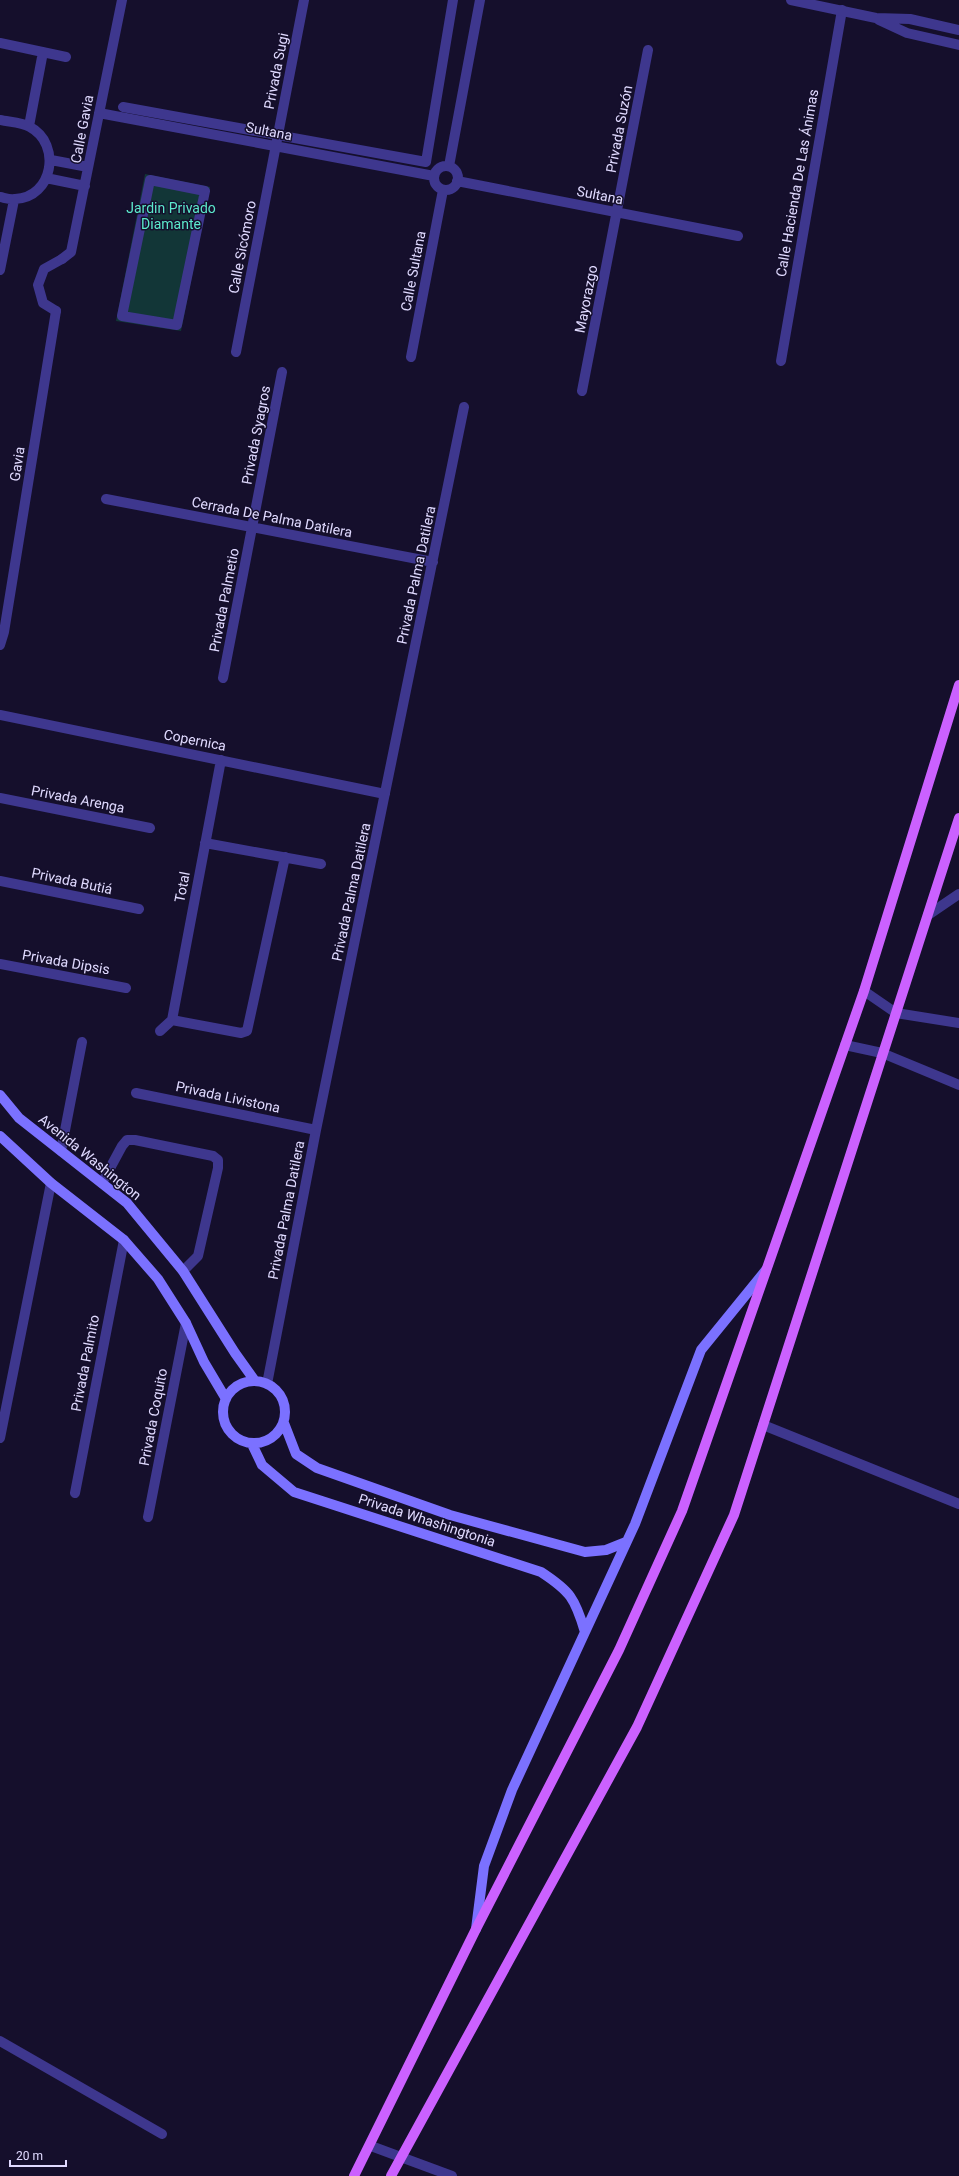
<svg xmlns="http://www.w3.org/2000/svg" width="959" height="2176" font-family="Roboto,sans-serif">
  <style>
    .green { fill: #123637 }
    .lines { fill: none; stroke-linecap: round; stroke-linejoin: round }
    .service { stroke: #3e378e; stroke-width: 10 }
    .pedestrian { stroke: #3e378e; stroke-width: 10 }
    .minor { stroke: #3e378e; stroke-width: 10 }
    .tertiary { stroke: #3e378e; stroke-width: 10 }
    .secondary { stroke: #7b71ff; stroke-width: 10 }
    .primary { stroke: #cb61ff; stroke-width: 10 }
    .labels { text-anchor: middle; stroke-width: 3; stroke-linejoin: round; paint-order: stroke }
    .street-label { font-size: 14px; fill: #e0daff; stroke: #150f2c }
    .park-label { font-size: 14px; fill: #5ce9cc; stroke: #150f2c }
  </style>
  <rect width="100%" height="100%" fill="#150f2c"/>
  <path class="green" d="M145 174 210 187 181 331 116 321Z"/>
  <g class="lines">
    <path class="service" d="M781 361 842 10
      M928 915 959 894
      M864 991 896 1013 959 1023
      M845 1045 882 1053 959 1085
      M763 1425 959 1504
      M0 2041 162 2134"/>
    <path class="pedestrian" d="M123 107 426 162 453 0
      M150 180 205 191 177 325 122 316Z
      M56 311 43 303 38 285 44 269 62 259"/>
    <path class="minor" d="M0 43 66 57
      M99 113 434 176
      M0 120C9 122 22 122 30 127 62 144 53 198 15 199 10 200 5 198 0 197
      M29 126 43 52
      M51 160 88 167
      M449 166 480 0
      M434 178a12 12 0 1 1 24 0a12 12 0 1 1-24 0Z
      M46 178 85 186
      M457 181 738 236
      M62 259 71 252 122 0
      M0 270 14 200
      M236 352 304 0
      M411 357 443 190
      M582 391 648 50
      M106 499 433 562
      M0 645 4 632 56 311
      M223 678 282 372
      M0 715 385 794
      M0 798 150 828
      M205 843 321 864
      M0 881 139 909
      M0 964 126 988
      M172 1020 221 760
      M172 1020 241 1033 247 1031 285 857
      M160 1031 172 1020
      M136 1093 316 1130
      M61 1151 82 1042
      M102 1183 122 1146 127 1140H135L213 1156 218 1160V1168L198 1256 183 1271
      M267 1384 316 1130 464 407
      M0 1438 51 1183
      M75 1493 124 1240
      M148 1517 186 1323"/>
    <path class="tertiary" d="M791 0 876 18 910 19 959 30
      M879 20 907 33 959 45
      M371 2146 452 2176"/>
    <path class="secondary" d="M0 1095 19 1118 127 1203 183 1271 235 1353 255 1381
      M0 1136 51 1183 124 1240 158 1279 186 1323 204 1362 226 1399
      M223 1412a31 31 0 1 1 62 0a31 31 0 1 1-62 0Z
      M284 1423 296 1454 317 1468 450 1515 585 1552 606 1550 626 1542
      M252 1444 262 1465 294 1492 541 1572C570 1591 575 1598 585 1632
      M476 1929 484 1866 512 1790 635 1524 701 1350 766 1270"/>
    <path class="primary" d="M354 2176 476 1929 619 1650 682 1511 864 991 959 685
      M391 2176 637 1727 734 1515 959 818"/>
  </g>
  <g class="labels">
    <g class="street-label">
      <text transform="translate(276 71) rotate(-79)" y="5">Privada Sugi</text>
      <text transform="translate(82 129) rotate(-79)" y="5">Calle Gavia</text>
      <text transform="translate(619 129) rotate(-79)" y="5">Privada Suzón</text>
      <text transform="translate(269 131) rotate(11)" y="5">Sultana</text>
      <text transform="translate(797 183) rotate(-80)" y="5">Calle Hacienda De Las Ánimas</text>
      <text transform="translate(600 195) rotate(11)" y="5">Sultana</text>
      <text transform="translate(242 247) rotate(-79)" y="5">Calle Sicómoro</text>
      <text transform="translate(413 271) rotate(-79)" y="5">Calle Sultana</text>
      <text transform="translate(586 299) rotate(-79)" y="5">Mayorazgo</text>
      <text transform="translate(256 435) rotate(-79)" y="5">Privada Syagros</text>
      <text transform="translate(17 464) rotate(-81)" y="5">Gavia</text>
      <text transform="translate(272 517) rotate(11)" y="5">Cerrada De Palma Datilera</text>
      <text transform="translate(416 575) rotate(-78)" y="5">Privada Palma Datilera</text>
      <text transform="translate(224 600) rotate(-79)" y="5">Privada Palmetio</text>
      <text transform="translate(195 740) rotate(11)" y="5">Copernica</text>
      <text transform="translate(78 799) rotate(11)" y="5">Privada Arenga</text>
      <text transform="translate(72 881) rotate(12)" y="5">Privada Butiá</text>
      <text transform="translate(182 887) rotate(-79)" y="5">Total</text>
      <text transform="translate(351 892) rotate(-78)" y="5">Privada Palma Datilera</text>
      <text transform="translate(66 962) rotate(10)" y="5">Privada Dipsis</text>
      <text transform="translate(228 1097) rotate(12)" y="5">Privada Livistona</text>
      <text transform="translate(90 1157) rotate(39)" y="5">Avenida Washington</text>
      <text transform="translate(286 1210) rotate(-79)" y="5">Privada Palma Datilera</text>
      <text transform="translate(85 1363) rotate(-79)" y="5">Privada Palmito</text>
      <text transform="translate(153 1417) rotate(-79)" y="5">Privada Coquito</text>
      <text transform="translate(427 1520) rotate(18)" y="5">Privada Whashingtonia</text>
    </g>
    <g class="park-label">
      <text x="171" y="213">Jardin Privado<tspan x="171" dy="16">Diamante</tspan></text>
    </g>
  </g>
  <path d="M10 2160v6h56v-6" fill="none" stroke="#e0daff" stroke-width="2"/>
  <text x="16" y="2160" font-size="12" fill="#e0daff" stroke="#150f2c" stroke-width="3" paint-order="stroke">20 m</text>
</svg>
